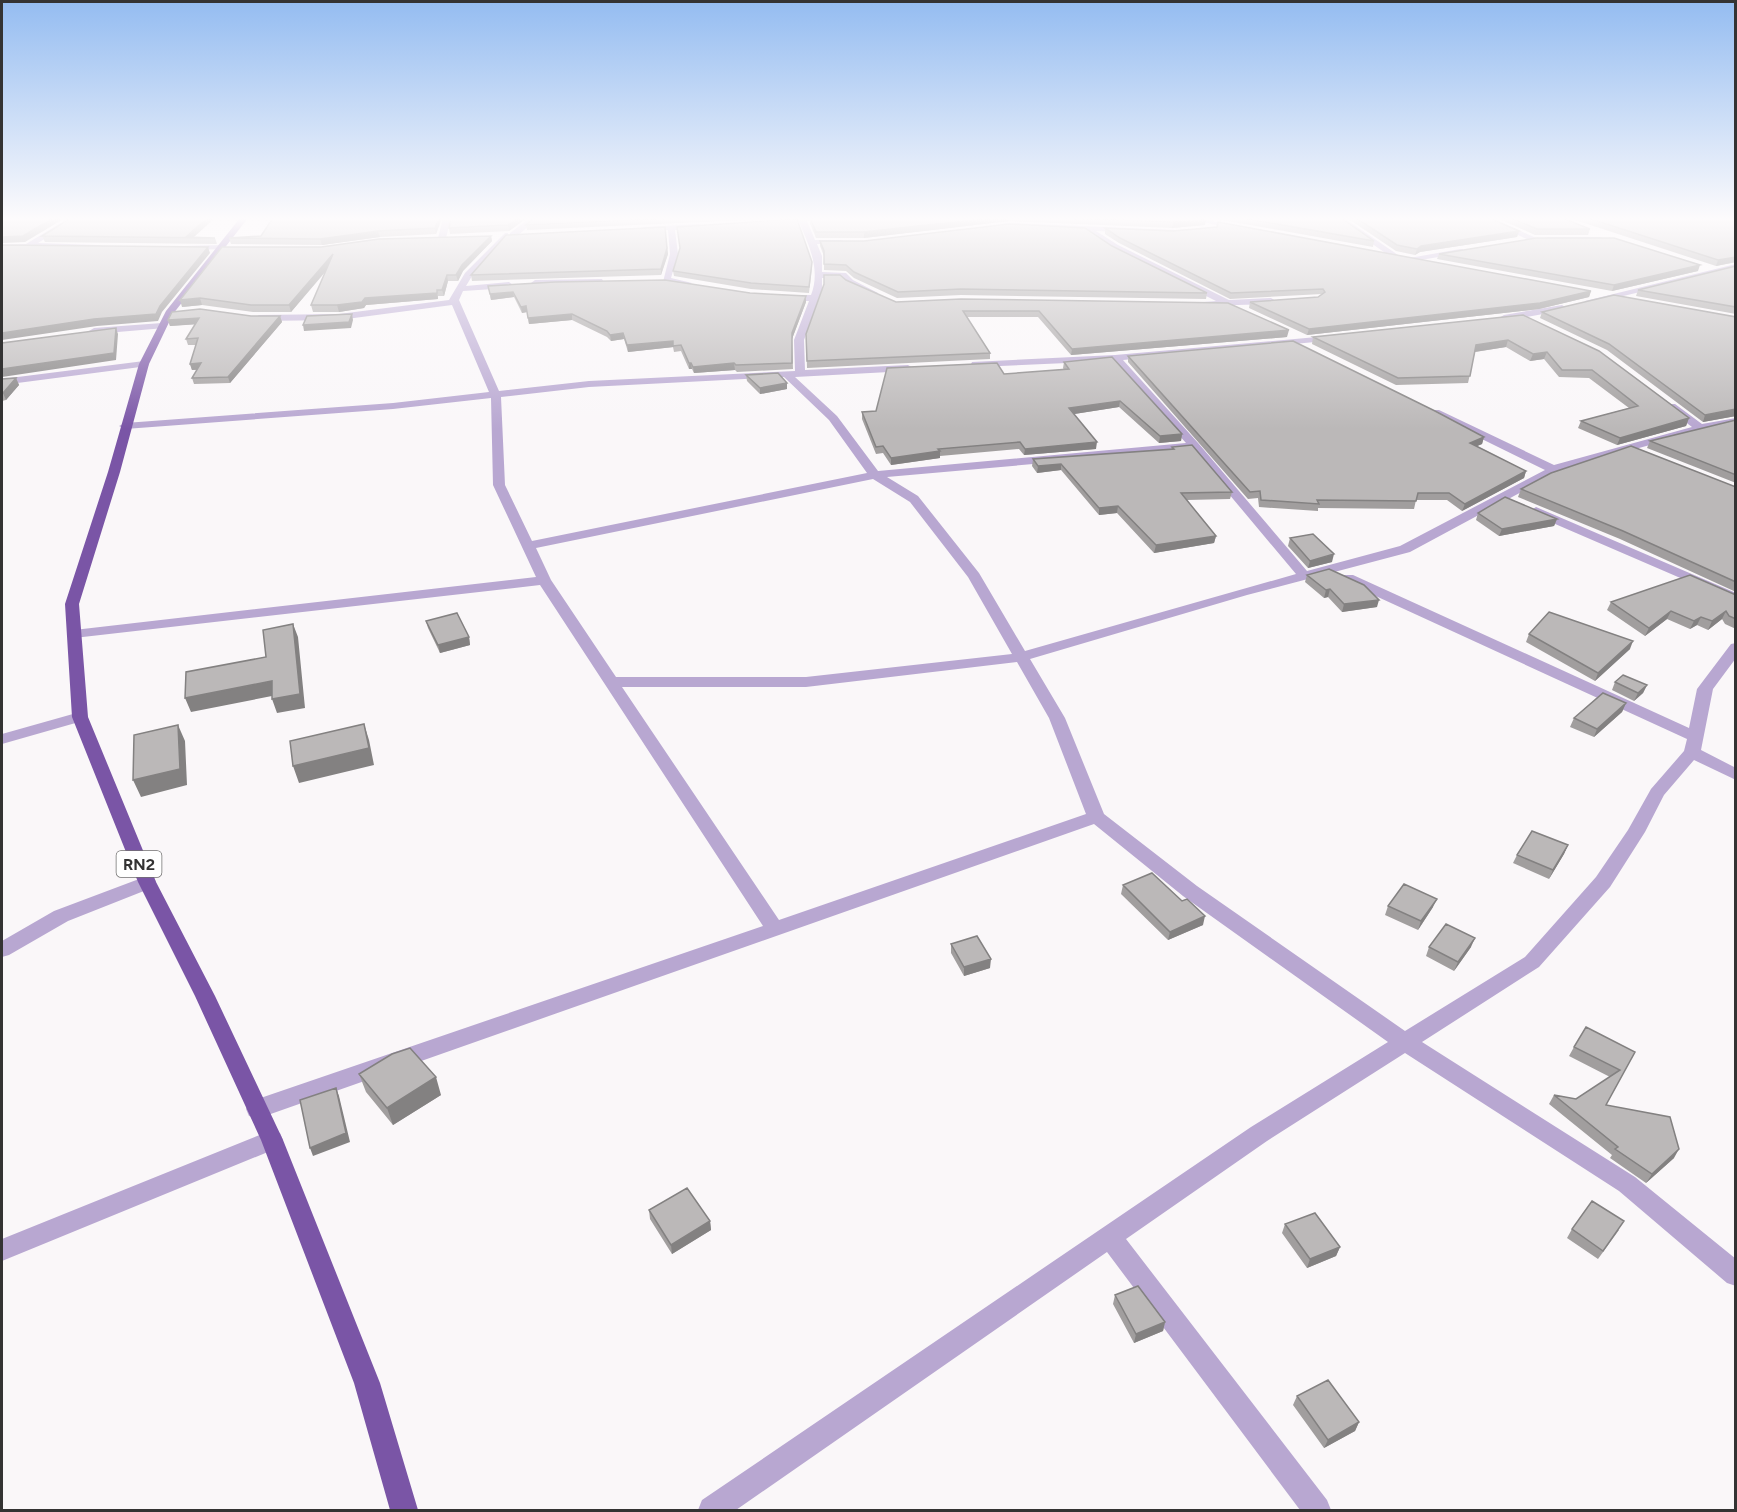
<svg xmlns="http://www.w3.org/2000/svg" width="1737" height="1512" font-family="Figtree,sans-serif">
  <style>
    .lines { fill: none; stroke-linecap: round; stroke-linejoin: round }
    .minor { fill: #b8a7d1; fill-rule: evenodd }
    .trunk { fill: #7a55a6; fill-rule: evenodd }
    .wall { fill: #a19e9e }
    .shaded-wall { fill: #838181 }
    .building { fill: #bbb8b8; stroke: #838181; stroke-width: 1.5 }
    .labels { text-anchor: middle; stroke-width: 6; stroke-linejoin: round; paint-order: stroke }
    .shield { fill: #fff; stroke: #717070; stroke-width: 1.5 }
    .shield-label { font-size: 16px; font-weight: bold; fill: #343333 }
  </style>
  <rect width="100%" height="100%" fill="#faf7f9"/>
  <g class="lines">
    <path class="minor" d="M69 218H78L38 243 97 245H100V249H2V245L26 244Z
      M443 218H451L446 238 442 240 438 238Z
      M530 218H538L516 237H510V233Z
      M789 218H824L807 221 815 240H841L845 242 841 244H817L822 256V272L846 273 853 280 878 293C869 299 848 285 841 278H822V289L804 340 805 370 908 365 913 368 908 371 795 377 837 416 878 471 1186 443 1112 361 976 367 971 364 972 362 1115 355 1339 335V339L1336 340 1123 360 1199 444 1307 571 1400 546 1545 470 1431 414V410H1439L1554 465 1692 427 1667 408V404H1675L1702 424 1736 418V424L1701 431 1566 468 1410 552 1247 595 1030 659 1065 718 1104 814 1197 886 1405 1031 1525 957 1596 877 1628 830 1651 789 1684 751 1687 739 1343 581 1341 578 1343 575H1353L1689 728 1697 689 1731 644 1736 643V658L1713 689 1701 750 1736 768V780L1694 760 1664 795 1645 832 1610 887 1539 967 1422 1042 1635 1177 1736 1259V1286L1727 1283 1619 1191 1405 1053 1267 1141 1126 1239 1327 1500 1331 1510H1300L1107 1252 736 1510H698L702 1500 1251 1127 1388 1042 1183 896 1094 824 265 1116 257 1118 249 1116 246 1109 249 1102 763 926 540 585 74 638 67 634 74 630 536 577 493 485 491 398 393 409 125 429 119 426 125 423 393 403 489 392 452 305 339 320 259 321 254 318 259 315 339 314 449 300 465 273 505 233H508V237L472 276 466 286 509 282 513 285 509 288 463 291 459 300 499 391 589 381 795 371 794 340 809 301H785L780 298 785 295H811C821 270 809 245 799 222L775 223 771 221ZM784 377 829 420 867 473 532 541 505 485 501 397 589 387ZM1192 450 1296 574 1025 651 979 573 918 496 887 477ZM873 479 910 502 968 577 1012 654 806 677H616L551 580 536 548ZM1017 662 1049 718 1086 814 779 920 622 687H806Z
      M1185 218H1199L1243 228 1239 230Z
      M1335 218H1344L1401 257 1394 259Z
      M1482 218H1492L1538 239 1531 241Z
      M1009 223 1176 230V234H1173L1096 231 1118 245 1229 300 1271 298 1276 301 1271 304 1204 306V302L1216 301 1112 249 1085 231 1009 227 965 232 961 230Z
      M699 224 703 226 702 228 675 230 678 254 671 278 692 283 688 286 663 282 670 254 668 230 644 231 640 229 644 227Z
      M1548 237H1600L1604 239 1600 241H1545L1544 239Z
      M223 245H226V249L185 250 181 248 185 246Z
      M1460 249H1463V253L1408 262 1404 259Z
      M1736 264V269L1590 304 1585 301Z
      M602 279 603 281 599 284 535 286 531 283 535 280Z
      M1562 305 1567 308 1565 310 1504 321 1499 318 1504 315Z
      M162 323 165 324V328L94 334 89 331 94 328Z
      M144 361 149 364 148 366 2 385V379Z
      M1536 507 1736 593V602L1532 514 1530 511Z
      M80 712 86 714 88 717 86 720 2 744V734Z
      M147 876 154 877 156 882 154 887 68 921 9 955 2 957V941L54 911Z
      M272 1130 280 1133 283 1140 280 1147 2 1261V1239Z"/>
    <path class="trunk" d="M240 218H248L173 314 149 364 120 472 79 604 88 717 156 882 215 996 283 1140 380 1383 418 1510H390L354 1383 261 1140 195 996 138 882 72 717 65 604 108 472 139 364 166 311Z"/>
  </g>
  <path class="wall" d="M273 218H442L436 234 380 237 322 245 231 244 229 238 261 236Z
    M527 218 509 231 450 234 449 228Z
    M534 218H784L527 230 526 225Z
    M810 218H1194L1206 220 1205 225 1172 228 1009 221 864 238H816L810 223Z
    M1211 218H1341L1374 241 1373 247Z
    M1347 218H1489L1519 231 1517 237 1420 252 1415 255 1396 251Z
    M1497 218H1562L1590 229 1588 235H1535Z
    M1569 218H1729L1736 219V262L1716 266Z
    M665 227 668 254 661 275 472 281 471 275Z
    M1105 228 1591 291 1589 297 1539 309 1307 335 1249 308 1250 302 1318 297 1322 294 1230 299 1119 243 1105 234Z
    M42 236 215 238 217 244 45 242Z
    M491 236 492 241 463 271 458 281H448L444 296H438V299L366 305 364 308 339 312H313L311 305 327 270 291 312H253L202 305 182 307 321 247Z
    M820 241 1112 246 1207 293 1206 299 961 295 897 298 854 278 846 271 824 270V256L820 246Z
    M1439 254 1698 271 1612 291 1437 259Z
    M1736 266V314L1636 296 1638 290Z
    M812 267 809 293 751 289 674 276 673 271Z
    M846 280 896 302 961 299 1287 337 1071 355 1038 317H967L990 353V359L807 368 806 334Z
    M488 286 806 302 792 339 793 369 737 372 735 370 694 373 692 369H689L681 351 674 352 673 347 628 352 624 339 611 341 607 337 572 320 529 324 527 312 522 313 514 297 491 300Z
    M1542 312 1736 317V416L1703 422 1607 350 1540 318Z
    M1523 315 1689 418 1686 426 1617 445 1578 428 1581 421 1629 408 1589 378 1559 377 1544 359 1530 361 1506 347 1475 352 1468 383 1396 385 1312 344 1313 337Z
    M251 316H280L282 322 230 383 194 384 192 378 197 370H192L190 364 196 345H188L186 339 195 324 170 326 168 320Z
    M1128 356 1484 437 1482 444 1477 446 1526 471 1524 478 1462 511 1447 500H1416L1414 509 1318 508V511L1259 507 1258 498 1248 499 1128 362Z
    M1064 362 1182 434 1181 441 1159 443 1119 407 1074 414 1096 449 1024 455 1019 449 940 456V458L891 465 883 453 876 454 862 419V412L876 411 1004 374 1064 370 1063 368Z
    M746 375 787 383V389L760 394 747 381Z
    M16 378 19 385 6 400 2 401V379Z
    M1736 420V483L1647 448 1650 441Z
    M1172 447 1232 492 1230 499 1187 500 1216 536 1214 543 1154 553 1117 513 1099 515 1061 470 1037 473 1032 466 1033 459 1171 449Z
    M1736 487V592L1620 539 1518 497 1521 489Z
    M1478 513 1557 519 1554 526 1499 536 1476 520Z
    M1290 538 1332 562 1308 568 1288 546Z
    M1307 575 1377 607 1342 612 1328 597 1324 598 1305 582Z
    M1736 595V629L1725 624 1722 619 1708 630 1697 625 1690 629 1667 619 1645 636 1607 610 1611 602Z
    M426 621 469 637 470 645 440 653 428 628Z
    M1529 634 1630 649 1595 681 1526 642Z
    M1615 682 1647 685 1643 693 1634 701 1612 690Z
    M1626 703 1622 712 1594 737 1570 727 1574 718Z
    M1568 845 1564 854 1549 879 1513 863 1517 855Z
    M1123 885 1203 925 1168 940 1121 894Z
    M1388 906 1433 907 1418 930 1385 915Z
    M951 944 990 968 964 976 951 953Z
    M1429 947H1471L1454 971 1426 956Z
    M1574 1047 1635 1052 1606 1105 1674 1158 1646 1183 1610 1158 1612 1155 1549 1104 1554 1095 1576 1099 1610 1077 1569 1056Z
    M359 1074 441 1095 393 1125 366 1092Z
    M649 1210 710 1221 711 1230 672 1254 650 1219Z
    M1285 1224 1340 1247 1336 1256 1307 1268 1282 1233Z
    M1572 1229 1619 1230 1598 1259 1567 1238Z
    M1115 1295 1165 1322 1163 1331 1134 1343 1113 1304Z
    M1297 1396 1359 1422 1355 1431 1324 1448 1293 1405Z"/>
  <path class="shaded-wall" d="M53 218H65L25 242 2 243V237Z
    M207 218H215L194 237H186Z
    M439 218H442L436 234 435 228Z
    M519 218H527L509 231 508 225Z
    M989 218H1009V221L864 238V232Z
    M1206 220 1205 225 1172 228 1173 222Z
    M378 231 380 237 322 245 320 239Z
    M1519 231 1517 237 1420 252 1415 255 1417 249 1421 246Z
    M491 236 492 241 463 271 458 281 456 275 462 265Z
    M208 247 210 253 162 312 158 321 97 326 2 340V333L160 306Z
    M667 248 668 254 661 275V269Z
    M333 254 335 260 291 312 289 305Z
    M1736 257V262L1716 266 1718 260Z
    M1700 265 1698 271 1612 291 1614 285Z
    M447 275 448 281 444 296 442 290Z
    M437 290 438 299 366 305 364 308 339 312 337 305 365 298Z
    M1591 291 1589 297 1539 309 1307 335 1309 329Z
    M513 292 514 297 491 300 490 294Z
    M806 296V302L792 339V333Z
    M200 298 202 305 182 307 180 300Z
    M526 306 527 312 522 313 521 307Z
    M352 314 353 320 351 328 304 331 303 325Z
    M572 314V320L529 324 528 318Z
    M280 316 282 322 230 383 228 377Z
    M199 318 201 324 170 326 168 320Z
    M116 328 118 334 116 360 2 377V379V369Z
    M1289 330 1287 337 1071 355 1072 349Z
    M623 333 624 339 611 341 610 335Z
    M1508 340 1506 347 1474 352 1476 345Z
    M673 341 674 347 628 352 627 345Z
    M1547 352 1544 359 1530 361 1533 354Z
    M201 363 203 369 192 370 190 364Z
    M689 363H691L692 369H689Z
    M734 363 735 370 694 373 693 367Z
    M16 378 19 385 6 400 3 393Z
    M787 383V389L760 394V388Z
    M1120 401 1119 407 1068 415 1069 408Z
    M1736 409V416L1703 422 1705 415Z
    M1689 418 1686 426 1617 445 1620 438Z
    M1182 434 1181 441 1159 443 1160 436Z
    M1484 437 1482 444 1468 450 1470 443Z
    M1097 442 1096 449 1024 455 1025 449Z
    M940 451V458L891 465V458Z
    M1061 464V470L1037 473 1038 466Z
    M1526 471 1524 478 1462 511 1465 504Z
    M1118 506 1117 513 1099 515V508Z
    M1557 519 1554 526 1499 536 1502 529Z
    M1216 536 1214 543 1154 553 1156 545Z
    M1334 554 1332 562 1308 568 1310 561Z
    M1330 589 1328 597 1324 598 1326 590Z
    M1379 600 1377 607 1342 612 1344 604Z
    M1671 611 1667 619 1645 636 1649 628Z
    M1726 611 1722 619 1708 630 1712 621Z
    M1701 617 1697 625 1690 629 1694 621Z
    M293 624 298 637 305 708 277 713 272 699Z
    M469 637 470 645 440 653 438 645Z
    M1633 641 1630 649 1595 681 1598 673Z
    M272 681 277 695 191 712 185 698Z
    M1647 685 1643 693 1634 701 1638 693Z
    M1626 703 1622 712 1594 737 1597 729Z
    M364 724 369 740 374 765 299 783 293 766Z
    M178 725 185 741 187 785 141 797 133 780Z
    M1568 845 1564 854 1549 879 1553 870Z
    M1437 899 1433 907 1418 930 1421 921Z
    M1205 916 1203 925 1168 940 1170 932Z
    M1475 938 1471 947 1454 971 1458 962Z
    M991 959 990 968 964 976V967Z
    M436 1077 441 1095 393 1125 387 1108Z
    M336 1088 339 1096 350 1142 313 1156 310 1148Z
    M1679 1149 1674 1158 1646 1183 1652 1174Z
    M710 1221 711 1230 672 1254 671 1245Z
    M1340 1247 1336 1256 1307 1268 1310 1259Z
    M1165 1322 1163 1331 1134 1343 1136 1334Z
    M1359 1422 1355 1431 1324 1448 1328 1440Z"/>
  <path class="building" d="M2 218H53L23 236 2 237Z
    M71 218H207L186 237 215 238 42 236Z
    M273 218H439L435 228 378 231 320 239 229 238 261 236Z
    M451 218H519L508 225 449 228Z
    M534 218H674L526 225Z
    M810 218H989L864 232H816Z
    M1065 218H1194L1206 220 1173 222Z
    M1242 218H1341L1374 241Z
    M1356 218H1489L1519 231 1421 246 1417 249 1397 245Z
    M1511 218H1562L1590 229H1537Z
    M1588 218H1729L1736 219V257L1718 260Z
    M797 219 812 262 809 287 751 283 673 271 680 248 677 227Z
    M1218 222 1591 291 1540 303 1309 329 1250 302 1318 297 1325 292 1323 289 1231 293 1120 238 1105 228 1173 231 1217 227Z
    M1009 224 1085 228 1112 246 1207 293 961 289 898 292 854 272 846 265 824 264V251L820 241H864Z
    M665 227 667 248 661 269 471 275 506 235Z
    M491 236 462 265 456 275H447L442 290H437V293L365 298 362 302 337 305H311L333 254 289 305H251L200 298 180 300 222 247H321L379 239Z
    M1536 238H1614L1700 265 1614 285 1439 254Z
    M2 245 208 247 160 306 156 314 94 319 2 333Z
    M1736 266V307L1638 290Z
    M824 275H840L846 280 896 302 961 299 1228 303 1289 330 1072 349 1039 311H963L990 353 807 361 806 334 824 284Z
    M665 280 750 293 806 296 792 333V363L736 365 734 363 693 367 691 363H689L681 345 673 346V341L627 345 623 333 610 335 607 331 572 314 528 318 526 306 521 307 513 292 490 294 488 286 555 282Z
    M1614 295 1736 317V409L1705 415 1609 344 1542 312Z
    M200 309 251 316H280L228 377 192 378 201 363 190 364 198 338 186 339 199 318 168 320 172 312Z
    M352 314 349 322 303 325 307 316Z
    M1523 315 1599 351 1689 418 1620 438 1581 421 1638 406 1592 370H1562L1547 352 1533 354 1508 340 1476 345 1470 376 1398 378 1313 337Z
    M116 328 114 353 2 369V343Z
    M1293 341 1435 411 1484 437 1470 443 1526 471 1465 504 1449 493H1418L1416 501 1317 500 1319 504 1261 500 1260 491 1250 492 1128 356Z
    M1112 357 1182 434 1160 436 1120 401 1069 408 1097 442 1025 449 1020 442 938 449 940 451 891 458 883 446 876 447 862 412 876 411 887 368 997 363 1004 374 1069 369 1064 362Z
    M778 373 787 383 760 388 746 375Z
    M16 378 3 393H2V379Z
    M1736 420V475L1650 441Z
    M1192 445 1232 492 1181 493 1216 536 1156 545 1118 506 1099 508 1061 464 1038 466 1033 459 1174 449 1172 447Z
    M1631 446 1736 487V582L1623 531 1521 489 1551 473Z
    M1505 497 1557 519 1502 529 1478 513Z
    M1313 534 1334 554 1310 561 1290 538Z
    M1329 569 1364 585 1379 600 1344 604 1330 589 1326 590 1307 575Z
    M1690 575 1736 595V619L1729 616 1726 611 1712 621 1701 617 1694 621 1671 611 1649 628 1611 602Z
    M1549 612 1633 641 1598 673 1529 634Z
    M457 613 469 637 438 645 426 621Z
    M293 624 300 694 272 699V681L185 698 186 672 266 657 263 630Z
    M1623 675 1647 685 1638 693 1615 682Z
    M1603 693 1626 703 1597 729 1574 718Z
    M364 724 369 748 293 766 290 741Z
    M178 725 180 769 133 780 134 735Z
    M1532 831 1568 845 1553 870 1517 855Z
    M1152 873 1182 901 1187 899 1205 916 1170 932 1123 885Z
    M1404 884 1437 899 1421 921 1388 906Z
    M1446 924 1475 938 1458 962 1429 947Z
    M977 936 991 959 964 967 951 944Z
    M1586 1027 1635 1052 1606 1105 1670 1117 1679 1149 1652 1174 1615 1149 1618 1147 1554 1095 1576 1099 1620 1070 1574 1047Z
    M410 1048 436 1077 387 1108 359 1074 392 1054Z
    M336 1088 346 1133 310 1148 300 1100Z
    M687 1188 710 1221 671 1245 649 1210Z
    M1592 1201 1624 1221 1603 1251 1572 1229Z
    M1315 1213 1340 1247 1310 1259 1285 1224Z
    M1138 1286 1165 1322 1136 1334 1115 1295Z
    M1328 1380 1359 1422 1328 1440 1297 1396Z"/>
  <linearGradient id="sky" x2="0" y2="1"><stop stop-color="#94bcf1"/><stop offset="0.51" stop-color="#fdfbfc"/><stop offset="1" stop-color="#fdfbfc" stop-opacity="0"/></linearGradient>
  <rect width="1737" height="429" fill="url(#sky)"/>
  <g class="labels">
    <rect class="shield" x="116.5" y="851" width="45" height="26" rx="4.5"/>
    <g class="shield-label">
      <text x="139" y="870">RN2</text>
    </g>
  </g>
  <rect width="1737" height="1512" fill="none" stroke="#343333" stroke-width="6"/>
</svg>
